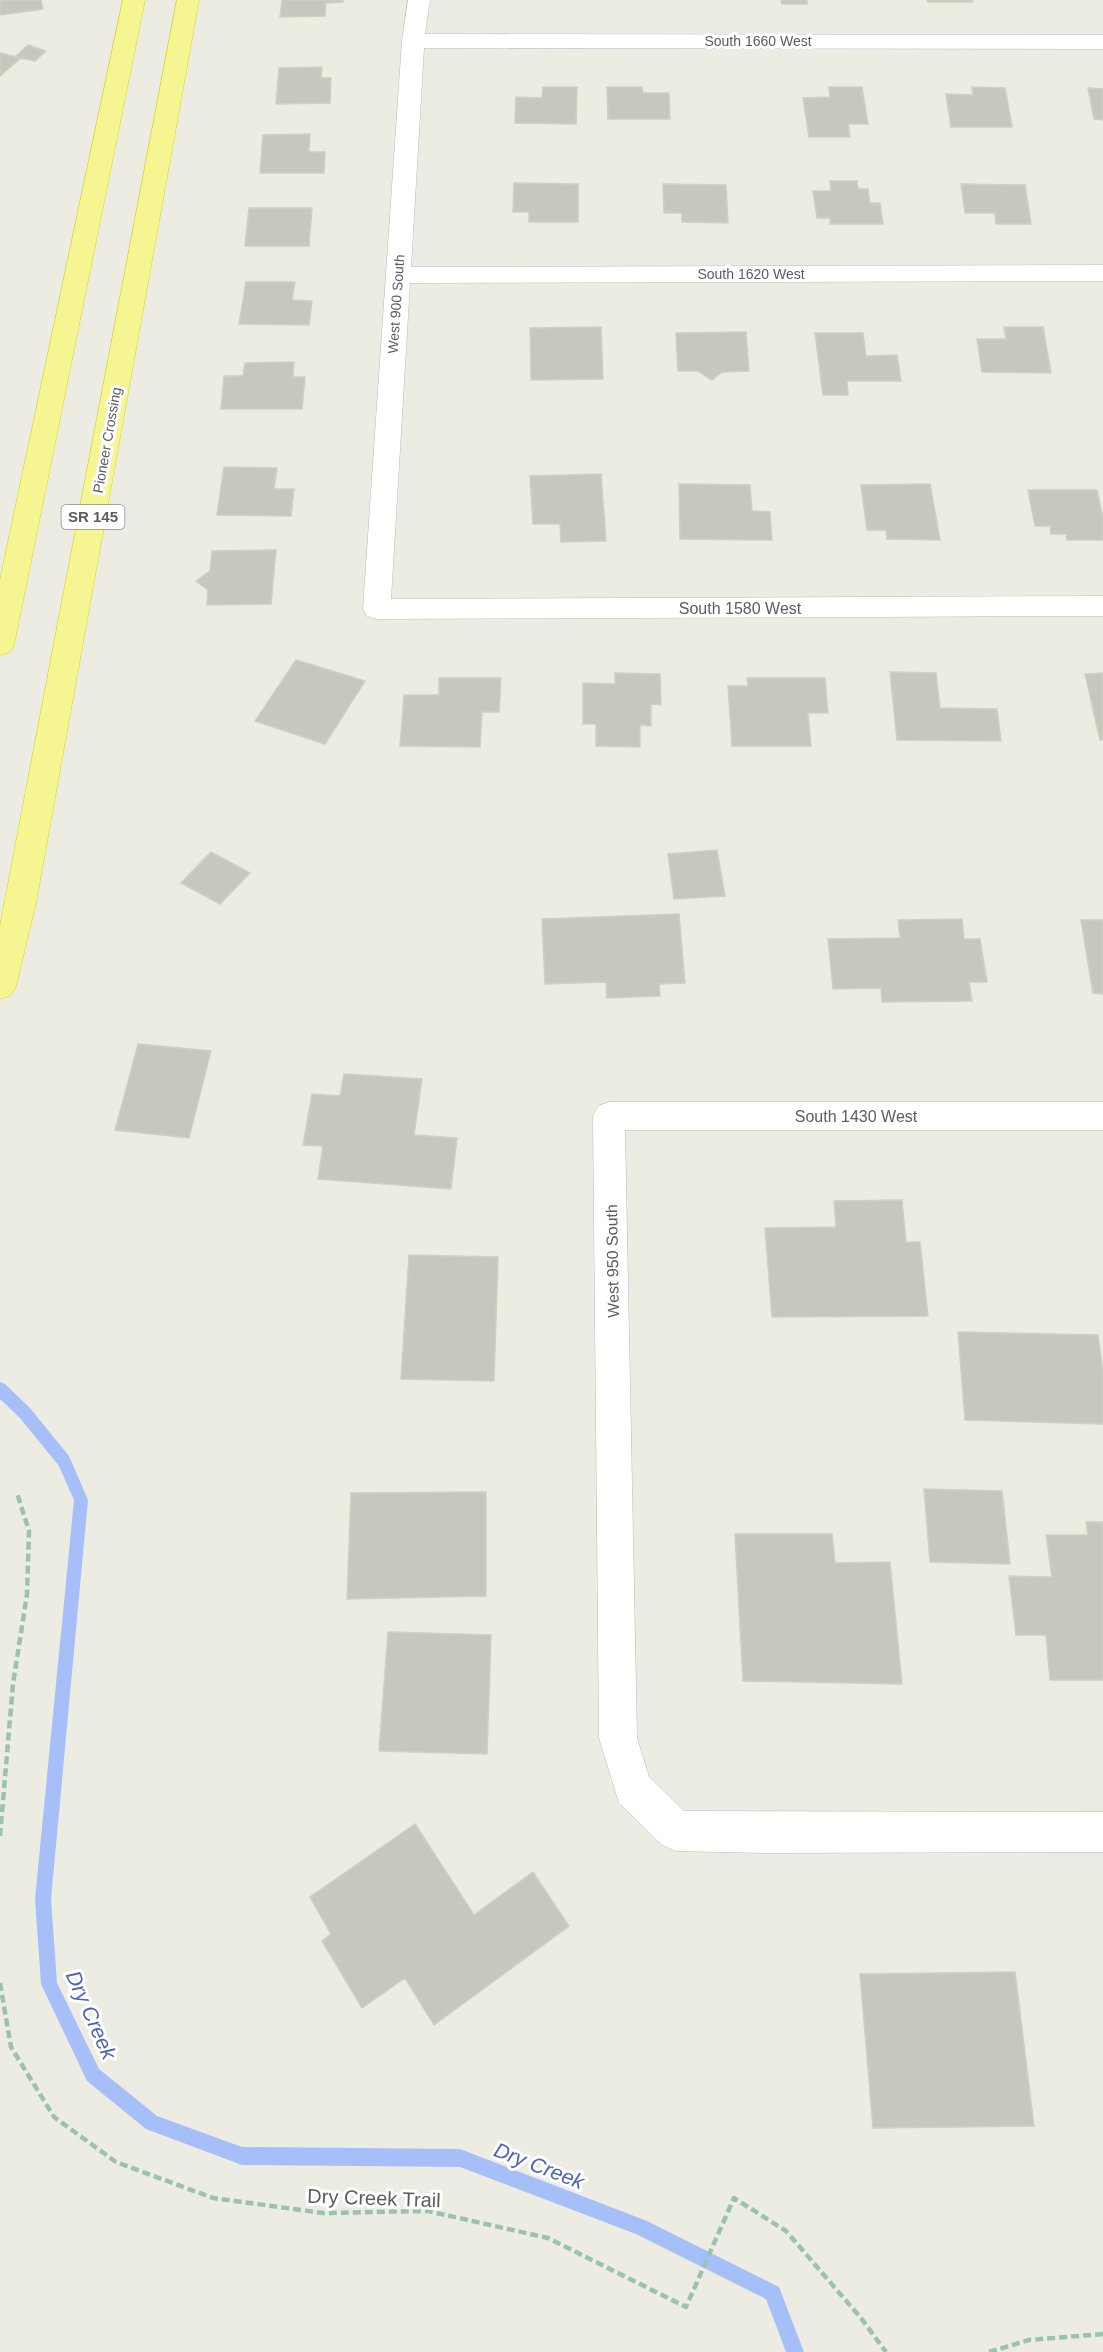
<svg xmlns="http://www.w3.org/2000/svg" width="1103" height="2352" font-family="Arial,sans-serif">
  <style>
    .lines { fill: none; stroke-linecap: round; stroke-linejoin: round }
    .stream { fill: #a6bff9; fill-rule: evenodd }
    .building { fill: #c8c7bf; stroke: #d0d0c1; stroke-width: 1.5 }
    .minor-casing { stroke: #babac0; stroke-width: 1 }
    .highway-casing { stroke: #dfd310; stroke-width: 1 }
    .path { stroke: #9ac2b0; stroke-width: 4.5; stroke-dasharray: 8 4; stroke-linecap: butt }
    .minor { fill: #fff; fill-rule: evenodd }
    .highway { fill: #f5f591; fill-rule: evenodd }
    .labels { text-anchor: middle; stroke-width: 6; stroke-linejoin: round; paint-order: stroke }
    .far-street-label { font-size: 14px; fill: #5b5c62; stroke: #fff }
    .shield { fill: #fff; stroke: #8c8d91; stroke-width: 1.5 }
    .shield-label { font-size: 15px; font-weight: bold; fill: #5b5c62 }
    .street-label { font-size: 16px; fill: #5b5c62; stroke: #fff }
    .near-street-label { font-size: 20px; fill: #5b5c62; stroke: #fff }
    .near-water-label { font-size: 21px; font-style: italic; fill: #4b64ba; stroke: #fff }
  </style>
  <rect width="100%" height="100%" fill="#ecece2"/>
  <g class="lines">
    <path class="stream" d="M0 1382 5 1384 30 1408 69 1456 88 1500 51 1899 57 1983 99 2069 157 2116 242 2147 460 2149 647 2221 779 2287 804 2352H786L766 2299 636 2234 460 2167 242 2165 146 2129 87 2081 41 1984 35 1899 74 1500 59 1466 20 1418 0 1399Z"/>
  </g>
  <path class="building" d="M0 0H41L43 9 0 15Z
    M282 0H343V2L326 3 325 16 280 17Z
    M781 0H807V4H782Z
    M927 0H972V2H928Z
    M28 45 46 51 35 61 15 57Z
    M0 53 21 58 0 76Z
    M322 67 321 78H331L330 103 276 104 279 68Z
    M543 87H577L576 124 515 123 516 97 542 98Z
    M607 87H642L643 93H669L670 119H608Z
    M829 87H862L868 124H848L850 137H809L803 98 830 97Z
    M972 87 1005 88 1012 127H951L946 94 973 95Z
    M1088 88 1103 89V120L1094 119Z
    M310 134 309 152H325L324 173H260L263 135Z
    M830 181H857L858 189H868L870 203H880L883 224H830V218H817L813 191H831Z
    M514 183 578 184V222H529V212H513Z
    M663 184 726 185 728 223 682 222V213H664Z
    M961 184 1025 185 1031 224H996L995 213H965Z
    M249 208H312L309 246H245Z
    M246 282H295L292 300 312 301 309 325 239 324Z
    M601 327 603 379 531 380 530 328Z
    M1004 327H1043L1051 373 982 372 977 339H1006Z
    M746 332 749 371 722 372 712 380 698 371H678L676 333Z
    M815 333H863L866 356 897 355 901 381H847L848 395H823Z
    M294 362 293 377H305L302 409H221L224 376H243L245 363Z
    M224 467 277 468 274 489H294L291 516 217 515Z
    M601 474 606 541 561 542 560 524H533L530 476Z
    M679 484 750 485 752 511 770 512 772 540 680 539Z
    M930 484 940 540 887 539 886 530H867L861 485Z
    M1028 490H1097L1103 518V540H1067L1066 534H1051L1050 526H1035Z
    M276 550 271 604 207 605 208 590 196 581 210 571 212 551Z
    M296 660 365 681 325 744 255 721Z
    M890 672 936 673 940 708 997 709 1001 741 897 740Z
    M615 673 660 674 661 705 651 704V726L640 725V747L596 746V724H583V683L615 684Z
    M1103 673V740H1100L1085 674Z
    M439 678H501L499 712H482L480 747 400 746 404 695H439Z
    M747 678H825L828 713H808L811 746H732L728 686H748Z
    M717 850 725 896 674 899 668 854Z
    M211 852 250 873 220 904 181 883Z
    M679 914 685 983 659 984 660 996 607 998 606 982 545 984 542 919Z
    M962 919 964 939H980L987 982H969L972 1001 882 1002 881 988 833 989 828 939 900 938 898 920Z
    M1081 920H1103V994L1093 993Z
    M138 1044 211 1051 189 1138 115 1130Z
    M344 1074 422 1079 414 1135 457 1138 451 1189 318 1179 323 1146 303 1145 312 1094 340 1096Z
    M902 1200 906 1242H920L928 1316 772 1317 765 1228 836 1227 834 1201Z
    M409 1255 498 1257 494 1381 401 1379Z
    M958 1332 1098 1335 1103 1374V1424L965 1420Z
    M924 1489 1002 1491 1010 1564 930 1562Z
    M486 1492V1596L347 1599 351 1493Z
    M1086 1522H1103V1680H1050L1046 1635H1016L1009 1576 1052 1577 1046 1535H1088Z
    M735 1534H832L835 1563 890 1562 902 1684 743 1681Z
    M388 1632 491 1635 487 1754 379 1751Z
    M415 1824 474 1915 533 1872 569 1926 434 2025 405 1978 362 2008 322 1941 331 1934 310 1897Z
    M1015 1972 1034 2126 873 2128 860 1974Z"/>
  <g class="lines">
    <defs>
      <path id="minor" d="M408 0H430L425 34 1103 35V49L424 48 411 267 1103 265V281L410 283 391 599 1103 596V616L377 619 367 616 363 609 402 41Z
        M609 1102H1103V1130H625L637 1738 649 1777 684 1811 1103 1812V1852L764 1853 676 1851 662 1845 619 1803 599 1738 593 1116 598 1106Z"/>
      <path id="highway" d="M123 0H145L14 645 10 652 0 655V580Z
        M177 0H199L36 903 16 986 11 995 0 999V926Z"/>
    </defs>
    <use href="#minor" class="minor-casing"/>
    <use href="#highway" class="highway-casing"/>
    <path class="path" d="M0 1836 13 1684 27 1594 29 1531 17 1493
      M0 1983 11 2047 54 2117 116 2162 213 2198 323 2213 428 2211 548 2238 686 2307 734 2198 786 2231 861 2318 886 2352
      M989 2352 1029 2340 1103 2334"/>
    <use href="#minor" class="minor"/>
    <use href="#highway" class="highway"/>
  </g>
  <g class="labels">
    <g class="far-street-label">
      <text x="758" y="46">South 1660 West</text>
      <text x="751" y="279">South 1620 West</text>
      <text transform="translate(396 304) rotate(-86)" y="5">West 900 South</text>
      <text transform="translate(107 440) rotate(-80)" y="5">Pioneer Crossing</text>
    </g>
    <rect class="shield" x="61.5" y="505" width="63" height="24" rx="4.5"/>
    <g class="shield-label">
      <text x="93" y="522">SR 145</text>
    </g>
    <g class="street-label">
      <text x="740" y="614">South 1580 West</text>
      <text x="856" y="1122">South 1430 West</text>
      <text transform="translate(612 1261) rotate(-91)" y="6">West 950 South</text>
    </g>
    <g class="near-street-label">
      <text transform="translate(374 2198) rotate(2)" y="7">Dry Creek Trail</text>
    </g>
    <g class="near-water-label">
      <text transform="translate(91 2015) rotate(66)" y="7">Dry Creek</text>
      <text transform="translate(539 2166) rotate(21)" y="7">Dry Creek</text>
    </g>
  </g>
</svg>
